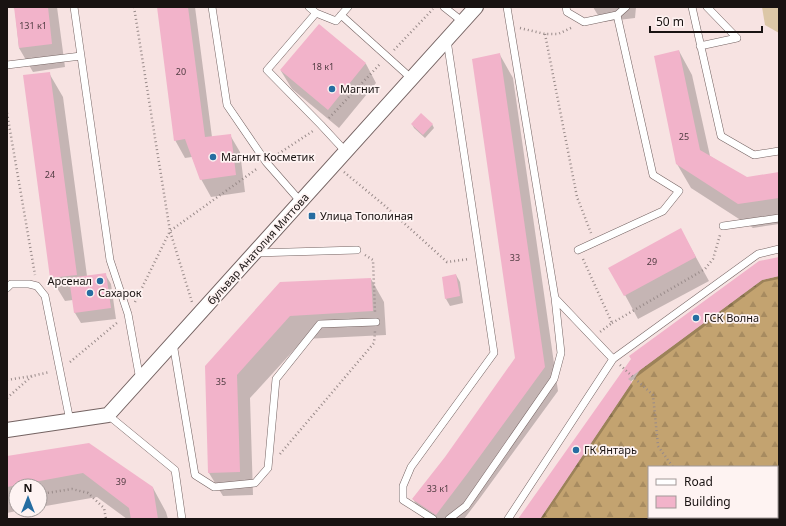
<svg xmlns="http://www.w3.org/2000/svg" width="786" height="526" font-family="'Noto Sans',sans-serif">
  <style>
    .forest { fill: url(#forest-firs); fill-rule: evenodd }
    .green { fill: #dcc7a7 }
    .shadow { fill: #0003 }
    .building { fill: #f2b3ca }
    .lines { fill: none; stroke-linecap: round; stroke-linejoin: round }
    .service-casing { stroke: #746362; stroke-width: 8 }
    .minor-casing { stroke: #746362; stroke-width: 16 }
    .path { stroke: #988a89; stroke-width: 2.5; stroke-dasharray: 1 3; stroke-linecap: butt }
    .service { stroke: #fff; stroke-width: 7 }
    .minor { stroke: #fff; stroke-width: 14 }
    .poi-dot { fill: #266da1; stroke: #fef3f2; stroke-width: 1.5 }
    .labels { text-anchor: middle; stroke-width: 3.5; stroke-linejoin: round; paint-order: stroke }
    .number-label { font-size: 9px; fill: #4f3b40 }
    .poi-label { font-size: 11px; fill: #191312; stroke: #fef3f2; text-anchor: start }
    .street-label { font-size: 11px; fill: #191312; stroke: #fef3f2 }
  </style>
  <defs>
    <pattern id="forest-firs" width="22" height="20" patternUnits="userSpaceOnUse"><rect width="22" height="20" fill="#c3a370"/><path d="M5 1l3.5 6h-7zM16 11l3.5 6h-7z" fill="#a78b60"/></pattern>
  </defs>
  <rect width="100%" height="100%" fill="#f7e3e2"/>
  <path class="forest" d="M779 276V519H540L640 370 762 280ZM649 467H777V517H649Z"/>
  <path class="green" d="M762 7H779V33L765 25Z"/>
  <path class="shadow" d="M12 7H57L65 67 33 72 19 48 15 9Z
    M158 7H195L212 137 230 135 240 152 245 192 211 197 201 179 192 157 185 158 175 140Z
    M593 7H636L635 18 602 22Z
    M319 25 366 64 376 83 339 128 292 89 281 71Z
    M679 51 692 75 710 156 746 179 779 173V224L753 228 691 188 677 164Z
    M500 55 513 78 558 391 480 498 464 519H425L413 499 446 458 516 358Z
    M49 73 63 97 87 276 105 274 111 284 116 319 81 323 75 313 73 300 65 301 51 278 24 76Z
    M412 124H432L434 128 425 138 414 128Z
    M681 230 709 281 638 319 625 295Z
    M779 258V279L764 282 630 382 633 386 543 519H519L632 360Z
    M456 275 460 282 463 303 450 306 446 299Z
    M371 279 384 302 386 335 304 339 250 398 253 495 223 496 209 473 206 367 280 283Z
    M88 444 153 488 166 512 168 519H127L97 497 40 507V486H16V510H21L7 513V457Z"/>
  <path class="building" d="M14 7H48L52 44 19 48Z
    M157 7H188L205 137 231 134 236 175 200 180 185 139 174 141Z
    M319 24 366 63 328 110 280 70Z
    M679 50 700 150 747 177 779 172V198L738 204 676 164 654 56Z
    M500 53 545 367 467 474 436 515 412 499 445 457 515 358 472 59Z
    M50 72 77 275 50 278 23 75Z
    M421 113 433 124 423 135 411 124Z
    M681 228 696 257 624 296 608 268Z
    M779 257V276L762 280 628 379 632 382 540 519H518L631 359 629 356 759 261Z
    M106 273 111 308 74 313 69 278Z
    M456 274 460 296 445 299 442 277Z
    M371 278 373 311 290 316 237 375 240 472 208 473 205 366 280 282Z
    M89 443 153 487 158 519H131L129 508 83 473 7 487V456Z"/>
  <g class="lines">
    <defs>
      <path id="service" d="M74 7 110 260 128 314 140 380
        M212 7 227 105 266 162 301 202
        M309 7 316 13 336 21 348 7
        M444 7 463 22
        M507 7 555 298 613 359
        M566 7 567 12 584 22 617 15 626 7
        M692 7 721 136 754 155 779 151
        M316 13 267 70 321 125 346 152
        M341 15 412 79
        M700 46 737 38 707 7
        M7 65 81 56
        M723 226 779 218
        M578 250 663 211 679 191 653 175 617 15
        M255 253 357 250
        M7 288 11 284H29L37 286 45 296 70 421
        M173 343 195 475 214 487 255 483 268 468 276 379 320 324 376 322
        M108 415 175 470 182 519
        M433 519 403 500V486L411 467 494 353 447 40
        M449 519 466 506 554 379 561 353 555 298
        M508 519 613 359 758 254 779 249"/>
      <path id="minor" d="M7 430 108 415 476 7"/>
    </defs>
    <use href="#service" class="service-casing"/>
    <use href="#minor" class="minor-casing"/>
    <path class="path" d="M134 7 170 231 192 302
      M520 28 545 34H558L573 27
      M545 34 577 197 591 233
      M394 50 433 9
      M7 113 35 275
      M329 118 380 64
      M275 156 313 131
      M344 172 384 205 447 262 469 259
      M365 255 373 260 375 312
      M583 259 612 323 600 332
      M135 302 170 231 258 168
      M612 323 705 269 713 259 720 235
      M70 362 118 322
      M620 365 653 395 658 446 673 467
      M7 380 32 376
      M7 398 32 376 50 372
      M280 454 374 343 375 331
      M777 472 779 471
      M40 494 72 489 88 493 104 508 106 519
      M7 498 16 497
      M766 517 771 519"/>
    <use href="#service" class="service"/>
    <use href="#minor" class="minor"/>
  </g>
  <g class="poi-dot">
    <circle cx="332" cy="89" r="4"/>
    <circle cx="213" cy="157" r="4"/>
    <rect x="308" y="212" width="8" height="8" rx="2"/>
    <circle cx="100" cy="281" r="4"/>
    <circle cx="90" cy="293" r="4"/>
    <circle cx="696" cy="318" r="4"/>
    <circle cx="576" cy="450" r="4"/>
  </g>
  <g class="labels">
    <g class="number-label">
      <text x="33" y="29">131 к1</text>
      <text x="323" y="70">18 к1</text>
      <text x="181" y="75">20</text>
      <text x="684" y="140">25</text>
      <text x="50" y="178">24</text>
      <text x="515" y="261">33</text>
      <text x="652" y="265">29</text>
      <text x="221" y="385">35</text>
      <text x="121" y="485">39</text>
      <text x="438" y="492">33 к1</text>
    </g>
    <g class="poi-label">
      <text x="340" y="93">Магнит</text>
      <text x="221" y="161">Магнит Косметик</text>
      <text x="320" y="220">Улица Тополиная</text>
      <text x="92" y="285" text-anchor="end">Арсенал</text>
      <text x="98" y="297">Сахарок</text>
      <text x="704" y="322">ГСК Волна</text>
      <text x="584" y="454">ГК Янтарь</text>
    </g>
    <g class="street-label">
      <text transform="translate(258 249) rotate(-48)" y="4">бульвар Анатолия Миттова</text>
    </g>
  </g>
  <rect width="786" height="526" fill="none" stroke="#191312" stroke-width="16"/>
  <rect x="648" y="466" width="130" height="52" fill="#fef3f2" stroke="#a29998"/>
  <rect x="656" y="479" width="20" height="6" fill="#ffffff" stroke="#a29998"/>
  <text x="684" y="486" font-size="12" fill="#191312">Road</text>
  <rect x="656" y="496" width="20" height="12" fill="#f2b3ca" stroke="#a29998"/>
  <text x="684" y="506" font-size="12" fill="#191312">Building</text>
  <g transform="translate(28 498)"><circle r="19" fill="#fef3f2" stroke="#a29998"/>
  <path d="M0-3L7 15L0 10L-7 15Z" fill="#266da1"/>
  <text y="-6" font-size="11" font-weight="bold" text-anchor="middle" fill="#191312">N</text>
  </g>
  <path d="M650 26v6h112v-6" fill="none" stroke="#191312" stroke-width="2"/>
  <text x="656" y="26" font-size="12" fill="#191312" stroke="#fef3f2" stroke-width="3" paint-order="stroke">50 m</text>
</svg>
